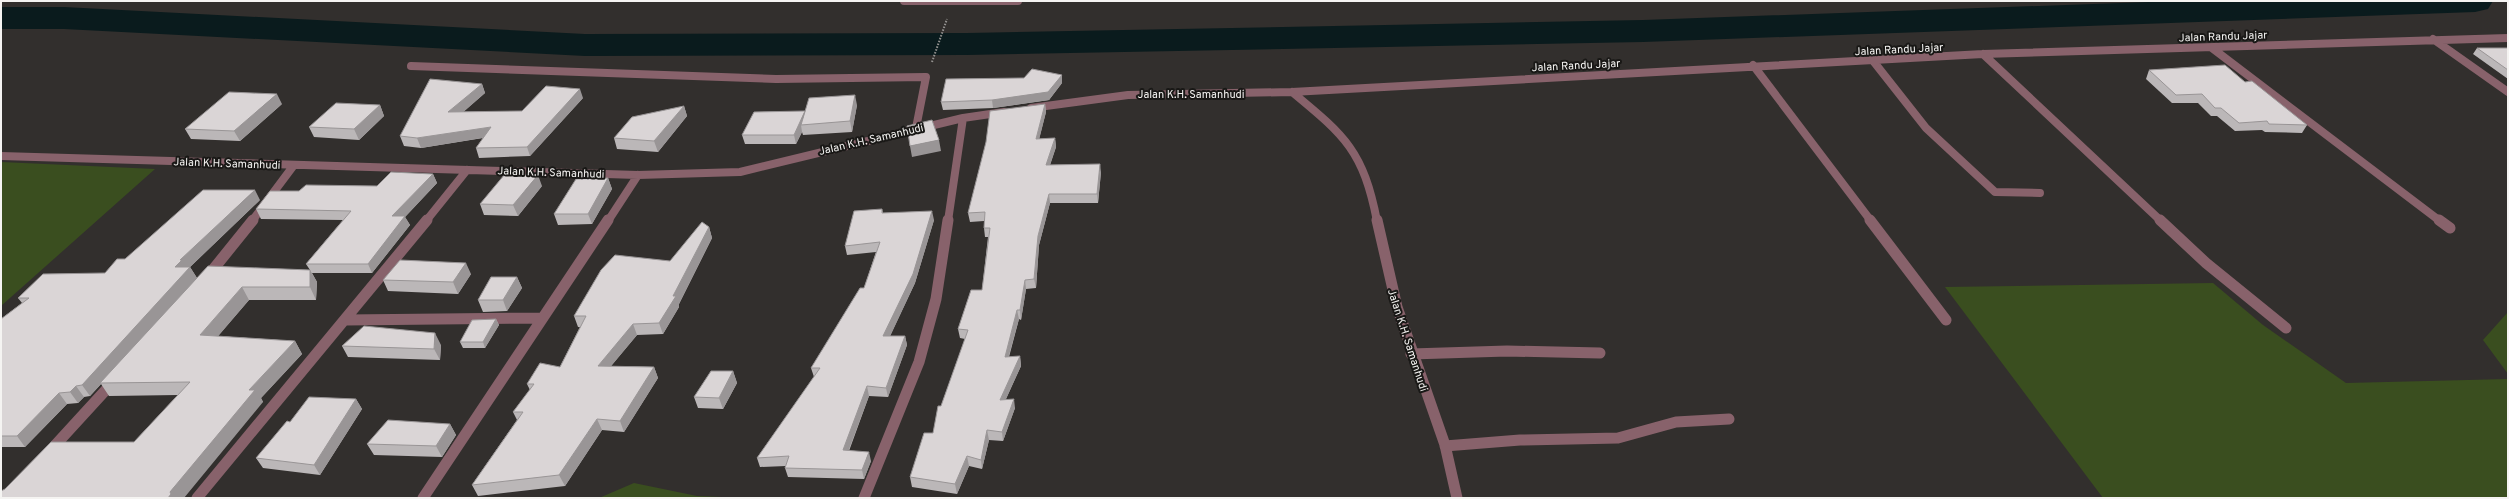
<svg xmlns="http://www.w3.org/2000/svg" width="2509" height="499" font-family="Overpass,sans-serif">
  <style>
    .green { fill: #3a4e1f }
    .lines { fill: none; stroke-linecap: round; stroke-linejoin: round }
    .river { fill: #0a1b1d; fill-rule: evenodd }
    .path { stroke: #959391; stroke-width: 2; stroke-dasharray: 1.5 1.5; stroke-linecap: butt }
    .minor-far1 { stroke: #88626b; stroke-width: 8 }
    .minor { stroke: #88626b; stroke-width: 11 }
    .wall { fill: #bbb7b8 }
    .shaded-wall { fill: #999596 }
    .building { fill: #dad5d6; stroke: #999596 }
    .labels { text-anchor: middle; stroke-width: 4; stroke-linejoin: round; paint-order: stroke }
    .street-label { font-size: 11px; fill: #f5f4f2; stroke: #191816 }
  </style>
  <rect width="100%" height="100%" fill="#322f2d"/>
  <path class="green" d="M1 162 155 169 1 306Z
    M2213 283 2263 325 2346 383 2508 379V498H2103L1945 287Z
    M2508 312V374L2483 340Z
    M634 483 697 496 746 498H599Z"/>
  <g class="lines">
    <path class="river" d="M2176 1H2493L2488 9 2475 12 1643 42 967 55 585 56 64 29H1V7H64L585 34 967 33 1643 20Z"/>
    <path class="path" d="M932 62 947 19"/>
    <path class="minor-far1" d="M904 1H1018
      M2433 39 2508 92
      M2212 48 2440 221
      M1983 54 2161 221
      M1874 62 1926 128 1995 192 2040 193
      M1753 65 1871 221
      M411 66 776 79 926 77 916 128
      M1292 92C1345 136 1363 150 1377 221
      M1031 108 1128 95 1292 92 1983 54 2508 38
      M1 156 638 175 740 172 963 118 1004 112
      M252 221 294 165
      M426 221 467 170
      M608 221 638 175
      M948 221 963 118"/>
    <path class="minor" d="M1377 220 1397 307 1445 445 1457 498
      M1870 220 1946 320
      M2160 220 2206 263 2286 328
      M2439 220 2450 228
      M207 277 253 220
      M346 320 542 318
      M1411 354 1507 351 1600 353
      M1445 446 1520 440 1618 438 1676 422 1729 419
      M49 452 114 381
      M197 498 427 220
      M423 498 608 220
      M864 498 919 362 936 299 948 220"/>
  </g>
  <path class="wall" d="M2477 48H2508V79L2473 54Z
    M2149 70 2245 82 2307 125 2302 133 2265 132 2262 130 2235 131 2217 116H2211L2198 103H2172L2146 79Z
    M1062 83 1049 100 993 108 943 110 941 102Z
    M482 84 485 93 463 112 522 111 583 98 530 156 479 158 476 148 483 138 421 148 404 146 400 136Z
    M282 104 240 141 191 139 185 129Z
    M1045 104 1046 112 1039 139 1055 138 1056 147 1050 165 1101 172 1098 203H1050L1039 245 1036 288 1026 289 1021 320 1019 319 1009 357 1020 356 1021 366 1006 399 1015 408 1003 441 989 440 982 469 969 466 957 494 912 487 910 477 933 433 941 406 965 339 960 338 958 329 982 290 988 237H985L984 228V221L970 222 968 213Z
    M380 105 384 116 359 140 314 137 309 127Z
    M857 105 852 132 803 135 802 132 796 144H745L742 135Z
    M684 106 687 116 658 152 617 149 614 138Z
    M433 174 437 183 405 217 410 225 372 273H312L317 282 316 300H249L218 336 295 341 302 354 261 398 263 402 134 442 178 395 109 396 101 384 90 396 84 397 78 403 67 404 25 447H1V319L22 303 18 298 105 273 125 259 260 200 190 267 197 278 174 303 310 270 306 264 343 220 261 219 256 209 299 191 377 186Z
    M608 178 612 189 592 224 558 225 554 214Z
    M542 186 518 216 484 215 480 204Z
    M882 209 883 213 934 220 915 283 890 336H905L907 345 888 397 869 396 849 451 871 461 864 479 788 477 785 468 786 466 760 467 757 458 814 377 811 368 864 288 876 252 847 255 845 246Z
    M709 227 712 238 679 304V307L663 334 637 335 611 366 654 367 658 378 624 432 602 430 565 486 478 496 472 485 517 420 513 412 530 390 527 384 560 367 580 327H578L574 316 670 261Z
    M471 274 458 294 388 291 383 280Z
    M517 277 522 288 507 311 483 312 478 300Z
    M496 319 499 325 485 348H463L460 342Z
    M441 345 440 360 348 357 342 346Z
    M733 371 737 383 723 409 698 408 694 397Z
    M356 399 362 409 320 475 263 468 256 458 290 422Z
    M450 424 456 435 442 457 374 455 367 444Z"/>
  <path class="shaded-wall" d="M1062 75V83L1049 100 993 108 992 100Z
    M482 84 485 93 452 122 448 112Z
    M580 89 583 98 530 156 527 147Z
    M277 94 282 104 240 141 234 131Z
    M855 95 857 105 852 132 850 121Z
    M1045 104 1046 112 1037 148 1036 139Z
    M380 105 384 116 359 140 354 129Z
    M684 106 687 116 658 152 654 141Z
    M805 111 801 125 802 132 796 144 794 135Z
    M491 127 494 136 421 148 417 138Z
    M1055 138 1056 147 1047 174 1046 165Z
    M939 140 941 151 912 157 910 146Z
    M1100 164 1101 172 1098 203 1097 194Z
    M433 174 437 183 405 217 410 225 372 273 368 264 392 216Z
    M538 175 542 186 518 216 513 205Z
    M608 178 612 189 592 224 588 214Z
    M255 190 260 200 188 269 190 267 197 278 102 383H100L101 384 90 396 82 385 180 260Z
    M1049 194 1050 203 1039 245 1036 288 1034 279 1038 236Z
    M932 211 934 220 915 283 886 345 883 336Z
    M709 227 712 238 679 304V307L663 334 659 323 673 296Z
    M466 263 471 274 458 294 453 282Z
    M310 270 317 282 316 300 310 287Z
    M517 277 522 288 507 311 503 300Z
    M1025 280 1026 289 1021 320 1020 310Z
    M242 287 249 300 208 348 200 335Z
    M1017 310 1019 319 1006 366 1005 357Z
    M496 319 499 325 485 348 483 342Z
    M633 324 637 335 602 377 598 366Z
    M435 333 441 345 440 360 434 349Z
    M905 336 907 345 888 397 886 388Z
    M295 341 302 354 261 398 263 402 184 498H168L170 492 249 390Z
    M1020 356 1021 366 1001 410 1000 400Z
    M654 367 658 378 624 432 620 421Z
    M733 371 737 383 723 409 719 398Z
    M76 386 84 397 78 403 70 392Z
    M867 386 869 396 845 460 843 450Z
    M59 393 67 404 25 447 17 436Z
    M356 399 362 409 320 475 314 465Z
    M1014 399 1015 408 1003 441 1002 432Z
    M597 419 602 430 565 486 559 475Z
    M450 424 456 435 442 457 436 446Z
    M987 430 989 440 982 469 981 460Z
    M869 452 871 461 864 479 862 470Z
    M967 456 969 466 957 494 955 484Z"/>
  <path class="building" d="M2477 48H2508V70Z
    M2225 65 2245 82 2252 81 2307 125 2269 124 2267 121 2239 123 2221 108H2215L2202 94 2176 95 2149 70Z
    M1032 69 1062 75 1048 92 992 100 941 102 946 79 1024 78Z
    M430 79 482 84 448 112 522 111 546 86 580 89 527 147 476 148 491 127 417 138 400 136Z
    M229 92 277 94 234 131 185 129Z
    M855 95 850 121 801 125 809 98Z
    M336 103 380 105 354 129 309 127Z
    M1045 104 1036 139 1055 138 1046 165 1100 164 1097 194H1049L1038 236 1034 279 1025 280 1020 310H1017L1005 357 1020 356 1000 400 1014 399 1002 432 987 430 981 460 967 456 955 484 910 477 924 433H933L938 406H941L968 330 958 329 971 290H982L990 228H984L985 212 968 213 986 142 990 111Z
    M684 106 654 141 614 138 632 117Z
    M805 111 794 135H742L754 112Z
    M932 120 939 140 910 146 907 126Z
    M391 172 433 174 392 216H405L368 264H306L351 211 256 209 270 191H299L306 185 377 186Z
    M505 174 538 175 513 205 480 204Z
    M608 178 588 214H554L576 179Z
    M203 190H255L180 260H182L175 267H190L82 385 76 386 70 392 59 393 17 436H1V319L29 298H18L43 274 105 273 117 259H125Z
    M882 209V213L932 211 913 274 883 336H905L886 388 867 386 843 450 869 452 862 470 785 468 789 456 757 458 820 368H811L860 288H864L880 242 845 246 854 211Z
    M702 222 709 227 673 296H676L659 323 633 324 598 366 654 367 620 421 597 419 559 475 472 485 523 412H513L534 384H527L540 363 560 367 586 316H574L601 270 615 255 670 261Z
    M400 260 466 263 453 282 383 280Z
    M208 266 310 270V287H242L200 335 295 341 249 390H255L170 492 171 494 168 498H1V491L5 489 51 442H134L190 382 100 383Z
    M491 277H517L503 300H478Z
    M496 319 483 342H460L472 320Z
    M364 326 435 333 434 349 342 346Z
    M711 371H733L719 398 694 397Z
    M309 397 356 399 314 465 256 458 287 421 290 422Z
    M388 420 450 424 436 446 367 444Z"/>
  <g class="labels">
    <g class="street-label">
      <text transform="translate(2223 36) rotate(-2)" y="4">Jalan Randu Jajar</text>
      <text transform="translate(1899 49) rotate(-3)" y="4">Jalan Randu Jajar</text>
      <text transform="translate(1576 65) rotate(-3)" y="4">Jalan Randu Jajar</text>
      <text x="1191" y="98">Jalan K.H. Samanhudi</text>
      <text transform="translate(871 139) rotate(-13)" y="4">Jalan K.H. Samanhudi</text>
      <text transform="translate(227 163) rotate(2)" y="4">Jalan K.H. Samanhudi</text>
      <text transform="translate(551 172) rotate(2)" y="4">Jalan K.H. Samanhudi</text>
      <text transform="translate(1408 340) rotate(72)" y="4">Jalan K.H. Samanhudi</text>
    </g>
  </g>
  <rect width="2509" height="499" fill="none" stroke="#f5f4f2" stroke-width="4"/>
</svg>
